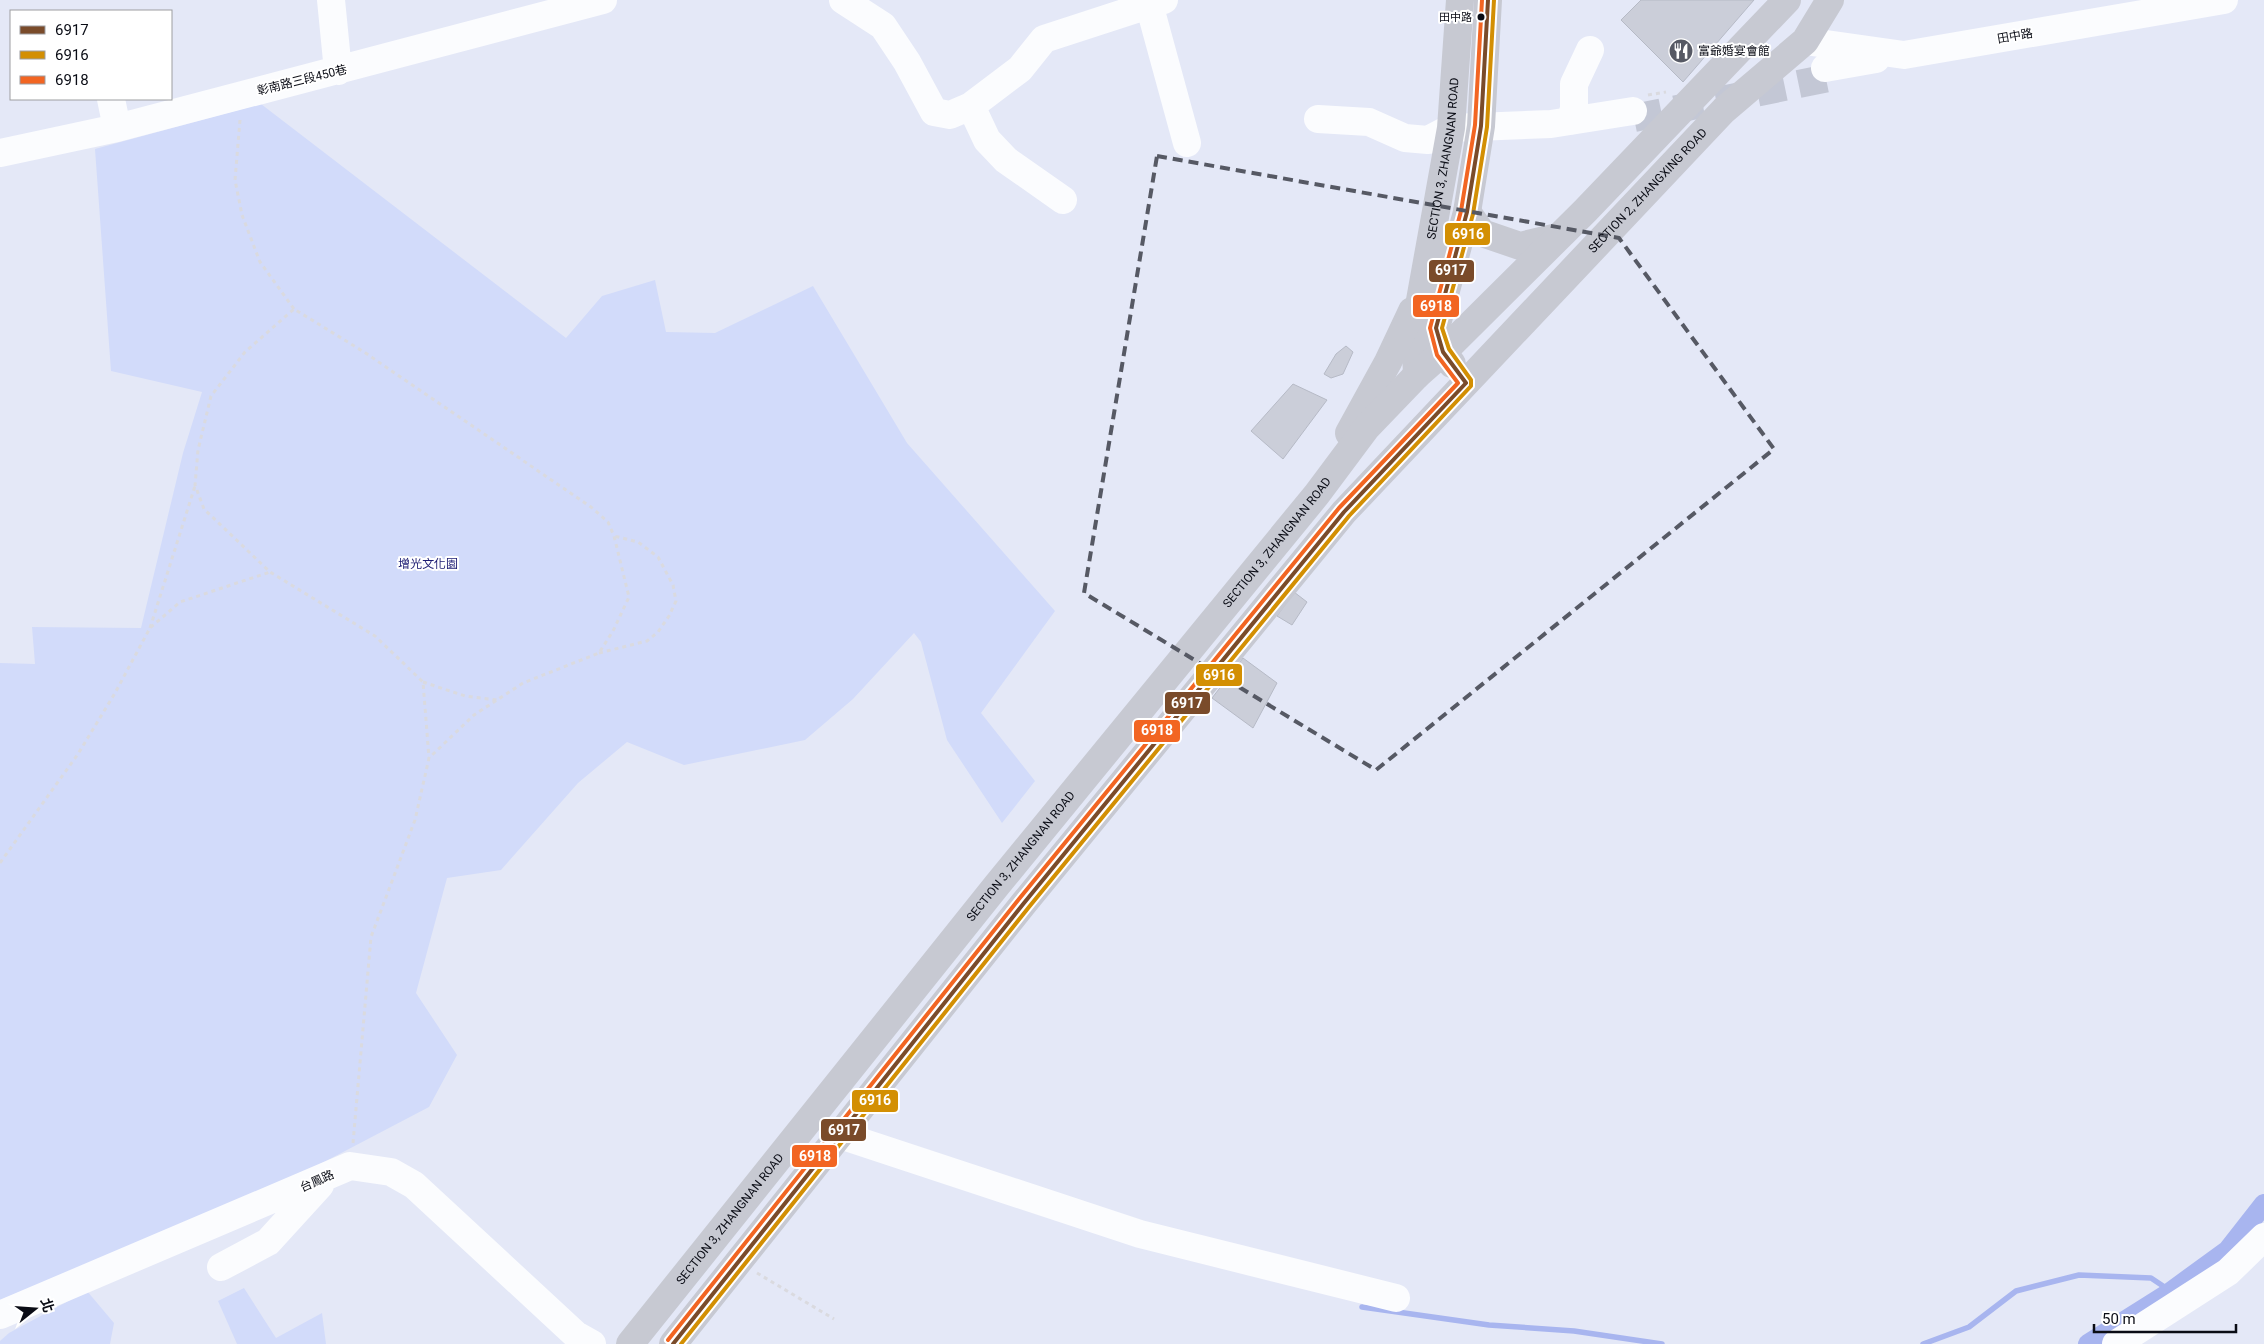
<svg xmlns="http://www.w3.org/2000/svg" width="2264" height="1344" font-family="Roboto,'Noto Sans TC',sans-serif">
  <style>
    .green { fill: #d2dbfa }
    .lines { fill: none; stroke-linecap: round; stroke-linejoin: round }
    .stream { stroke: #a8b5ef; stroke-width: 5.5 }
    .canal { stroke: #a8b5ef; stroke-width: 20 }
    .building { fill: #cbced9; stroke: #b6bac6 }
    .minor-tunnel { stroke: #c3c7d5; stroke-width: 28; stroke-dasharray: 28 14; stroke-linecap: butt }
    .path { stroke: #dadadf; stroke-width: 3; stroke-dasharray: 4 4; stroke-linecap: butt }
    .minor { stroke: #fbfcfe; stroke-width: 28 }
    .major { stroke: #c7c9d2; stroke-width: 28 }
    .bus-1-casing { stroke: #fff; stroke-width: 8 }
    .bus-2-casing { stroke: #fff; stroke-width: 8 }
    .bus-3-casing { stroke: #fff; stroke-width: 8 }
    .bus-1 { stroke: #7a4b2a; stroke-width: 4 }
    .bus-2 { stroke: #d38f03; stroke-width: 4 }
    .bus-3 { stroke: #f26522; stroke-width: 4 }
    .marked { fill: none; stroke: #565964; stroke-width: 4; stroke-dasharray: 10 6; stroke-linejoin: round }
    .bus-dot { fill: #0a0c15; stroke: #fff; stroke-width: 2 }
    .labels { text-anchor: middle; stroke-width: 4; stroke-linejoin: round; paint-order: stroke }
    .bus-label { font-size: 11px; fill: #0a0c15; stroke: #fff; text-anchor: end }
    .street-label { font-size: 12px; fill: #0a0c15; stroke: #fff }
    .poi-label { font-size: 12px; fill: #0a0c15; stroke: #fff; text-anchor: start }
    .park-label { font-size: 12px; fill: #1b1a72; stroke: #fff }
    .line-badge { stroke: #fff; stroke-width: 2 }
    .badge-label { font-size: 14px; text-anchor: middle; font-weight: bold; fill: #fff }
  </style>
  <rect width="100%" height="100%" fill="#e4e8f7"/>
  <path class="green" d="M261 104 566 338 602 296 655 280 666 332 715 333 813 286 907 443 1055 611 981 713 1035 781 1002 823 947 740 921 642 914 633 853 699 805 740 684 765 627 742 578 783 501 870 447 878 416 993 457 1055 429 1107 282 1184 0 1300V663L35 664 32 627 141 628 183 453 202 392 111 371 95 149Z
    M244 1288 276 1338 322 1313 326 1344H237L218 1301Z
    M87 1291 114 1323 110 1344H0V1341L9 1333Z"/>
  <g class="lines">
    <path class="stream" d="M1362 1307 1489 1325 1574 1331 1662 1344
      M1923 1344 1969 1327 2016 1291 2079 1275 2151 1278 2163 1286 2169 1293"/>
    <path class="canal" d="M2088 1344 2169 1293 2228 1250 2264 1204"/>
  </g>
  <path class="building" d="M1641 0H1754L1683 82 1621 20Z
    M1346 346 1353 352 1343 374 1331 378 1324 374 1336 354Z
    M1293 384 1327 400 1283 459 1251 431Z
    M1294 592 1307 602 1292 625 1277 616Z
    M1243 658 1277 683 1253 728 1212 698Z"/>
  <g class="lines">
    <path class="minor-tunnel" d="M1634 118 1828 78"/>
    <path class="path" d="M1648 95 1666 92
      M240 120 235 180 242 215 260 262 294 309
      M150 628 195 486
      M599 653 647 641 658 632 669 616 676 601 673 585 658 557 638 542 614 536
      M423 682 465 696 497 700
      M0 863 78 754 115 693 150 628 180 602 270 572
      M353 1143 371 937 415 820 429 758 474 715 523 683 599 653 613 631 629 597 614 536 608 522 591 507 364 352 294 309 245 352 211 396 198 450 195 485 204 509 270 572 375 636 423 682 429 758
      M757 1273 834 1319"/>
    <path class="minor" d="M331 0 338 71
      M843 0 883 26 907 62 934 112 950 115 971 106 1020 69 1044 39 1164 0
      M1149 4 1187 143
      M1805 41 1904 55 2224 0
      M1825 68 1876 59
      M111 99 117 128
      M971 106 987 140 1006 160 1063 200
      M1318 119 1369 122 1405 138 1428 140 1451 128 1551 124 1633 111
      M1570 121 1574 109V84L1590 50
      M0 153 117 128 603 0
      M840 1135 1140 1234 1396 1298
      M221 1267 268 1242 320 1185
      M0 1315 350 1166 391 1172 414 1185 576 1335 592 1344
      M2116 1344 2228 1272 2264 1237"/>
    <g class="major">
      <path d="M1467 212 1482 233 1520 246 1557 237"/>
      <path d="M1452 364 1443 352 1436 328 1467 212 1481 126 1488 0"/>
      <path id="s1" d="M1417 375 1415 328 1451 128 1460 0"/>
      <path d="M1349 433 1388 362 1412 311"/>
      <path id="s2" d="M630 1344 997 885 1317 494 1367 427 1417 375 1443 352 1585 211 1787 0"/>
      <path id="s3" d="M673 1344 1024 903 1344 512 1724 110 1805 41 1830 0"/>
    </g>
    <defs>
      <path id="bus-1" d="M673 1344 1024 903 1344 512 1466 383 1443 352 1436 328 1467 212 1481 126 1488 0"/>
      <path id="bus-2" d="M681 1344 1029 907 1349 516 1471 386V380L1449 349 1442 328 1473 214 1487 127 1494 0"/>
      <path id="bus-3" d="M668 1340 1019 899 1339 508 1458 383 1437 355 1430 328 1461 211 1475 125 1482 0"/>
    </defs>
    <use href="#bus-1" class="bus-1-casing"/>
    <use href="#bus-2" class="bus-2-casing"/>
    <use href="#bus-3" class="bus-3-casing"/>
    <use href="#bus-1" class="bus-1"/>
    <use href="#bus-2" class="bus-2"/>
    <use href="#bus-3" class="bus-3"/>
  </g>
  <path class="marked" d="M1157 156 1619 238 1774 449 1376 770 1084 593Z"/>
  <defs>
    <symbol id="restaurant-disc" viewBox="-11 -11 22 22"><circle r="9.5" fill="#565964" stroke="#fff"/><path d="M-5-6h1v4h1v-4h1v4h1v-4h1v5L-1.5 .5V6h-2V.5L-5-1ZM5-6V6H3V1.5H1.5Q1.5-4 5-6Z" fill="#fff"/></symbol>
  </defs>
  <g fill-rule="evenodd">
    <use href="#restaurant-disc" x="1667" y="37" width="28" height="28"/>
  </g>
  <circle class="bus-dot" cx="1481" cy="17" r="4.5"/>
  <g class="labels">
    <g class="bus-label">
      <text x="1472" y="21">田中路</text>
    </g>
    <g class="street-label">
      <text transform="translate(2015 36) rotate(-10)" y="4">田中路</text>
      <text transform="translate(302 80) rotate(-14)" y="4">彰南路三段450巷</text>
      <text dy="4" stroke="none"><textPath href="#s1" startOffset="219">SECTION 3, ZHANGNAN ROAD</textPath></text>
      <text dy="4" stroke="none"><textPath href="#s3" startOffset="1511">SECTION 2, ZHANGXING ROAD</textPath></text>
      <text dy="4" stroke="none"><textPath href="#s2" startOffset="1030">SECTION 3, ZHANGNAN ROAD</textPath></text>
      <text dy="4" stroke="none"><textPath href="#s2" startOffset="625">SECTION 3, ZHANGNAN ROAD</textPath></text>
      <text transform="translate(317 1181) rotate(-24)" y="4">台鳳路</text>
      <text dy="4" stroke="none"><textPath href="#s2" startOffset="160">SECTION 3, ZHANGNAN ROAD</textPath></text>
    </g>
    <g class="poi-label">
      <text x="1698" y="55">富爺婚宴會館</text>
    </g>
    <g class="park-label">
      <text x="428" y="568">增光文化園</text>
    </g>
  </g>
  <g class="line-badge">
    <rect x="1444" y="222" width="47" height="24" rx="5" fill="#d38f03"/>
    <rect x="1428" y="259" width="47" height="24" rx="5" fill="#7a4b2a"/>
    <rect x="1412" y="294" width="48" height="24" rx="5" fill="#f26522"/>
    <rect x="1195" y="663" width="48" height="24" rx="5" fill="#d38f03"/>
    <rect x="1164" y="691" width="47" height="24" rx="5" fill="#7a4b2a"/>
    <rect x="1133" y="719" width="48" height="24" rx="5" fill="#f26522"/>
    <rect x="851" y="1089" width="48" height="24" rx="5" fill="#d38f03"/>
    <rect x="820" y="1118" width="47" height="24" rx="5" fill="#7a4b2a"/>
    <rect x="791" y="1144" width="47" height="24" rx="5" fill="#f26522"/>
  </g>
  <g class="badge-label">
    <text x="1468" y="239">6916</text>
    <text x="1451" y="275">6917</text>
    <text x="1436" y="311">6918</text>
    <text x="1219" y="680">6916</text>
    <text x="1187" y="708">6917</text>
    <text x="1157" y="735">6918</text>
    <text x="875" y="1105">6916</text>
    <text x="844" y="1135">6917</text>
    <text x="815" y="1161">6918</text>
  </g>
  <rect x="10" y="10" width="162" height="90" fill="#ffffff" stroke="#9d9ea1"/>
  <rect x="20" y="26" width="25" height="8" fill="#7a4b2a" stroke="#9d9ea1"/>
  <text x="55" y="35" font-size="15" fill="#0a0c15">6917</text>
  <rect x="20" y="51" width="25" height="8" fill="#d38f03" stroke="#9d9ea1"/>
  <text x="55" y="60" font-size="15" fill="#0a0c15">6916</text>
  <rect x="20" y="76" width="25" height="8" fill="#f26522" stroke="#9d9ea1"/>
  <text x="55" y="85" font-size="15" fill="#0a0c15">6918</text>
  <g transform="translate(35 1309) rotate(73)" stroke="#ffffff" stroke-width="4" paint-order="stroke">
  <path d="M0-4L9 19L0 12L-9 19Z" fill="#0a0c15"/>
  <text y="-8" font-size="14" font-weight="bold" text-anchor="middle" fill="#0a0c15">北</text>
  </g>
  <path d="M2094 1324v8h142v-8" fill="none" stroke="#0a0c15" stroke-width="2.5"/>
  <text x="2102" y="1324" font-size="15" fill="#0a0c15" stroke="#ffffff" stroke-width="4" paint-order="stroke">50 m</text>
</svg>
